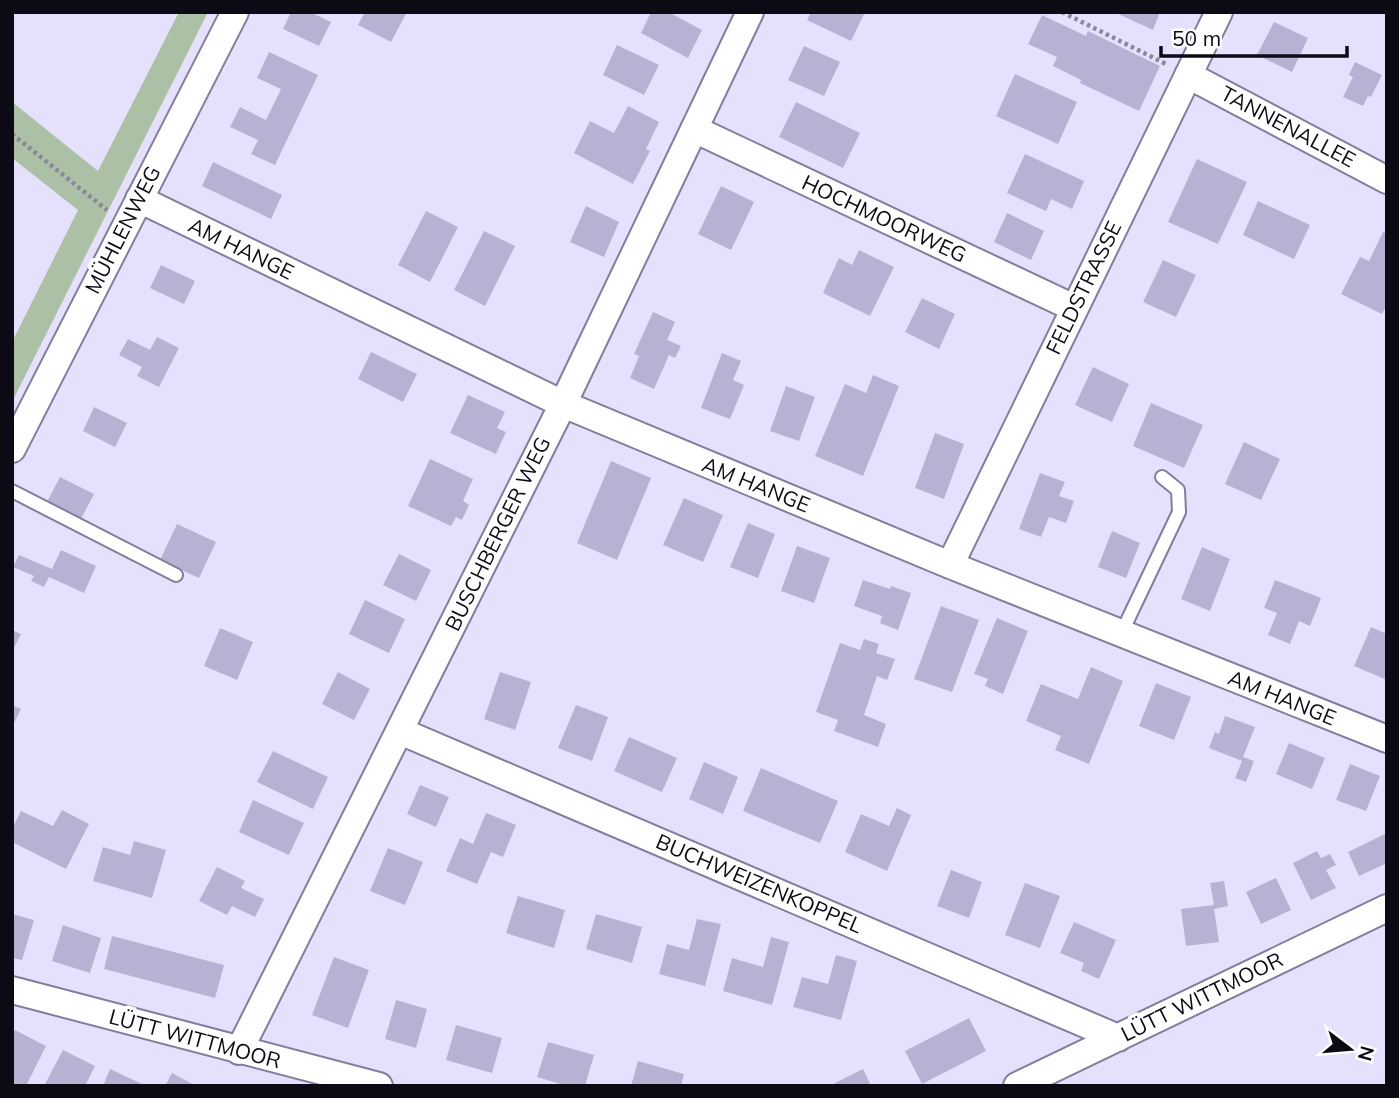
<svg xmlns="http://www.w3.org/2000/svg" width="1399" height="1098" font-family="Mulish,sans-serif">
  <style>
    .green { fill: #abc0a5 }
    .building { fill: #b7b2d4 }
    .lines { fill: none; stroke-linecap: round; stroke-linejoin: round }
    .service-casing { stroke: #827d9c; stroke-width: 16 }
    .minor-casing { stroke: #827d9c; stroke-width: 30 }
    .path { stroke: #8a879b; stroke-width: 4.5; stroke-dasharray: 3.5 3.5; stroke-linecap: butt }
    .service { stroke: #fff; stroke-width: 12 }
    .minor { stroke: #fff; stroke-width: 26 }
    .labels { text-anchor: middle; stroke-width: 7; stroke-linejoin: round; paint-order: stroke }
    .street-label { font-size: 21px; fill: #0c0a15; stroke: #fff }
  </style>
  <rect width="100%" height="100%" fill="#e5e1fd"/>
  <path class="green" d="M179 12H208L12 402V342L78 210 12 158V102L98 171Z"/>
  <path class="building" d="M291 12H310L331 22 319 46 283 29Z
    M365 12H407L391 42 358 25Z
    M651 12H668L702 30 688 58 641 33Z
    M811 12H865L851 41 807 20Z
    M1114 12H1160L1153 30Z
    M1042 15 1086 36 1088 31 1160 66 1139 111 1080 83 1081 80 1053 66 1057 57 1028 44Z
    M1274 22 1308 38 1292 72 1257 55Z
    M617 45 659 65 644 95 603 75Z
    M804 46 840 62 824 96 788 80Z
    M269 52 318 75 275 165 251 154 258 140 230 127 240 107 266 120 281 89 257 78Z
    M1355 62 1382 75 1371 97 1368 96 1363 106 1343 97 1353 77 1349 75Z
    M1015 74 1077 102 1058 144 996 116Z
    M796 102 860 133 843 168 779 137Z
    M628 106 659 122 646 149 650 151 633 184 574 153 590 121 614 133Z
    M1025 154 1084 181 1072 209 1051 199 1046 211 1007 193Z
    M1197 159 1247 182 1218 244 1168 222Z
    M213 162 282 195 271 219 202 186Z
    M721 186 754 202 731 250 698 234Z
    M1258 201 1310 225 1294 259 1243 235Z
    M586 206 619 222 604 257 570 242Z
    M426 211 458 227 430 282 398 265Z
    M1007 213 1044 231 1031 260 994 242Z
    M484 231 515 246 485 306 454 290Z
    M1383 232 1387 234V305L1382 314 1341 294 1360 257 1369 261Z
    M859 250 894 267 870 316 823 293 839 258 852 265Z
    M1163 260 1196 275 1176 317 1143 302Z
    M161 265 195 281 184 304 150 288Z
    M922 298 955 314 939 349 905 332Z
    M653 312 675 322 667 340 681 346 675 358 669 355 654 389 630 378 639 356 634 354Z
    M157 337 179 348 159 387 137 376 142 367 119 355 128 339 150 350Z
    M371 352 417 374 403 402 358 379Z
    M722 353 741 361 733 380 744 385 730 419 701 408Z
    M1093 367 1129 384 1112 422 1075 405Z
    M873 375 899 386 863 476 815 456 845 384 866 393Z
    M786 386 815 397 799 441 770 431Z
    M468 395 505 412 497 428 506 432 496 454 450 433Z
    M1151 403 1203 425 1184 468 1133 446Z
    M94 407 127 423 115 447 83 431Z
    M935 433 964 444 944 499 915 488Z
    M1244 442 1280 459 1261 500 1225 484Z
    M430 459 473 479 463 501 469 505 462 520 456 517 451 526 408 506Z
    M611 461 651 478 617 560 577 543Z
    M1040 473 1065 482 1059 496 1074 501 1066 523 1049 517 1041 537 1019 529Z
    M60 477 94 494 80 521 46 504Z
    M684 498 723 515 703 562 663 545Z
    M748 523 775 534 758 578 730 567Z
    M177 524 216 542 199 578 160 560Z
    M1112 531 1140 543 1126 578 1098 567Z
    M797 546 830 558 814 603 781 591Z
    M1202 547 1230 559 1210 611 1181 599Z
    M61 550 96 566 84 593 49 577 44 587 31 581 34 576 13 567 19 555 52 569Z
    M399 554 431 570 416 601 383 585Z
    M863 580 890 589 891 586 911 593 898 630 880 623 882 616 854 606Z
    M1275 580 1321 598 1310 626 1299 621 1290 644 1268 635 1277 613 1264 608Z
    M365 600 405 619 389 653 349 634Z
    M941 606 979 620 952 692 914 679Z
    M997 618 1028 631 1003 694 985 686 988 679 974 674Z
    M1371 627 1387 634V680L1354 666Z
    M220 628 253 642 237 680 204 666Z
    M12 630 21 634 12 652Z
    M864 639 879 644 876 653 895 659 887 680 877 676 864 715 886 724 878 747 834 731 838 720 816 712 840 643 860 650Z
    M1091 667 1123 681 1089 764 1055 750 1061 736 1026 721 1041 684 1078 699Z
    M338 672 370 689 354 720 322 704Z
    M500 672 531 682 515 730 484 719Z
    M1156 683 1191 697 1174 740 1139 726Z
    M12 705 21 709 12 727Z
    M576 705 608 717 592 761 558 748Z
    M1225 716 1255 727 1243 757 1254 761 1246 782 1235 778 1242 761 1209 748 1215 732 1219 734Z
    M629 737 677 758 662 792 614 771Z
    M1289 743 1325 758 1312 789 1276 774Z
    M273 751 328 777 313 809 257 782Z
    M704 762 738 777 723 814 689 799Z
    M1350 764 1380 776 1366 811 1336 800Z
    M761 768 838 801 820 843 743 811Z
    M420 785 449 797 436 827 407 814Z
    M253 800 304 823 289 855 239 832Z
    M897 808 911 815 887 871 845 852 861 814 889 826Z
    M62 810 89 824 66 869 12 842V829L21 811 53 826Z
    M486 813 516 825 503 857 491 852 477 884 446 871 460 838 473 844Z
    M1385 834 1387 863 1359 876 1348 852Z
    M134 841 166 850 152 898 93 881 103 847 130 855Z
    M388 848 423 862 405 905 370 891Z
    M1317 851 1321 858 1330 854 1336 865 1326 870 1336 888 1311 900 1293 863Z
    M217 867 245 881 241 888 264 899 255 917 232 906 227 915 199 901Z
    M951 870 982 882 969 918 937 906Z
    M1276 878 1291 910 1261 924 1246 892Z
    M1224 881 1228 906 1214 909 1219 942 1186 946 1181 909 1214 905 1210 883Z
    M1025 883 1060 896 1040 948 1005 935Z
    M518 896 565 910 554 948 506 933Z
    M12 914 34 920 22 960 12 958Z
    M596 914 642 927 632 963 586 949Z
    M697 919 721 924 705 986 659 974 667 944 689 950Z
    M1074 922 1116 940 1099 979 1081 971 1084 963 1060 953Z
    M63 925 101 938 90 973 52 961Z
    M112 936 224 965 215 998 104 969Z
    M771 937 789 942 772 1005 723 991 732 958 763 967Z
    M836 955 857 961 841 1020 793 1007 802 977 828 984Z
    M334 957 369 970 348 1028 312 1015Z
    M396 1000 427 1009 416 1048 385 1039Z
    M969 1018 986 1051 922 1084 905 1051Z
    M456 1025 502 1038 492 1073 446 1060Z
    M15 1030 46 1046 26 1086 12 1084V1035Z
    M548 1042 594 1055 585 1086H567L537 1077Z
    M63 1050 95 1066 85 1086H44Z
    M638 1061 684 1074 681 1086H631Z
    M110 1069 142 1084 141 1086H103Z
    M863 1069 871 1086H830L841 1080Z
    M172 1073 196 1086H165Z"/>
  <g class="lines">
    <defs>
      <path id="service" d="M12 491 176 575
        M1121 634 1179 512 1178 490 1162 477"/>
      <path id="minor" d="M1188 75 1387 180
        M694 129 1074 308
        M139 199 563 404 950 565 1387 739
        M12 449 235 12
        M950 565 1219 12
        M400 731 1118 1038
        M12 990 379 1086
        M239 1051 563 404 750 12
        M1017 1086 1387 908"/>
    </defs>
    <use href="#service" class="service-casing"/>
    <use href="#minor" class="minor-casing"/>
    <path class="path" d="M1062 12 1168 65
      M12 134 107 210"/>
    <use href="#service" class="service"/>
    <use href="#minor" class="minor"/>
  </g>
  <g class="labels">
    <g class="street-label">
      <text transform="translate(1288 127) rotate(28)" y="7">TANNENALLEE</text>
      <text transform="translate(884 219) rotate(25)" y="7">HOCHMOORWEG</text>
      <text transform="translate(123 230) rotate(-63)" y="7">MÜHLENWEG</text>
      <text transform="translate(241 249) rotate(26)" y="7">AM HANGE</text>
      <text transform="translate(1084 288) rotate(-64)" y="7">FELDSTRASSE</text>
      <text transform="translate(756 485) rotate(22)" y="7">AM HANGE</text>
      <text transform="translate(498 534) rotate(-64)" y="7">BUSCHBERGER WEG</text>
      <text transform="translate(1282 698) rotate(22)" y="7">AM HANGE</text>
      <text transform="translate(759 884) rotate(23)" y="7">BUCHWEIZENKOPPEL</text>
      <text transform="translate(1202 997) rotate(-26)" y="7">LÜTT WITTMOOR</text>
      <text transform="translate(195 1039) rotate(15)" y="7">LÜTT WITTMOOR</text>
    </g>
  </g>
  <rect width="1399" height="1098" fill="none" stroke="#0c0a15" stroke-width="28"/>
  <g transform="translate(1350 1049) rotate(106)" stroke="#ffffff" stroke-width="5" paint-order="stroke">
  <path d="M0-5L12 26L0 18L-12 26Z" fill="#0c0a15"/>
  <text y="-10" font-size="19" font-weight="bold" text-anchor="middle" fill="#0c0a15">N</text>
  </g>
  <path d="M1161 46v10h186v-10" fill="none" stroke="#0c0a15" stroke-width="3.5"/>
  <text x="1172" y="46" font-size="21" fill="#0c0a15" stroke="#ffffff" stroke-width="5" paint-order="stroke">50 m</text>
</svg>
